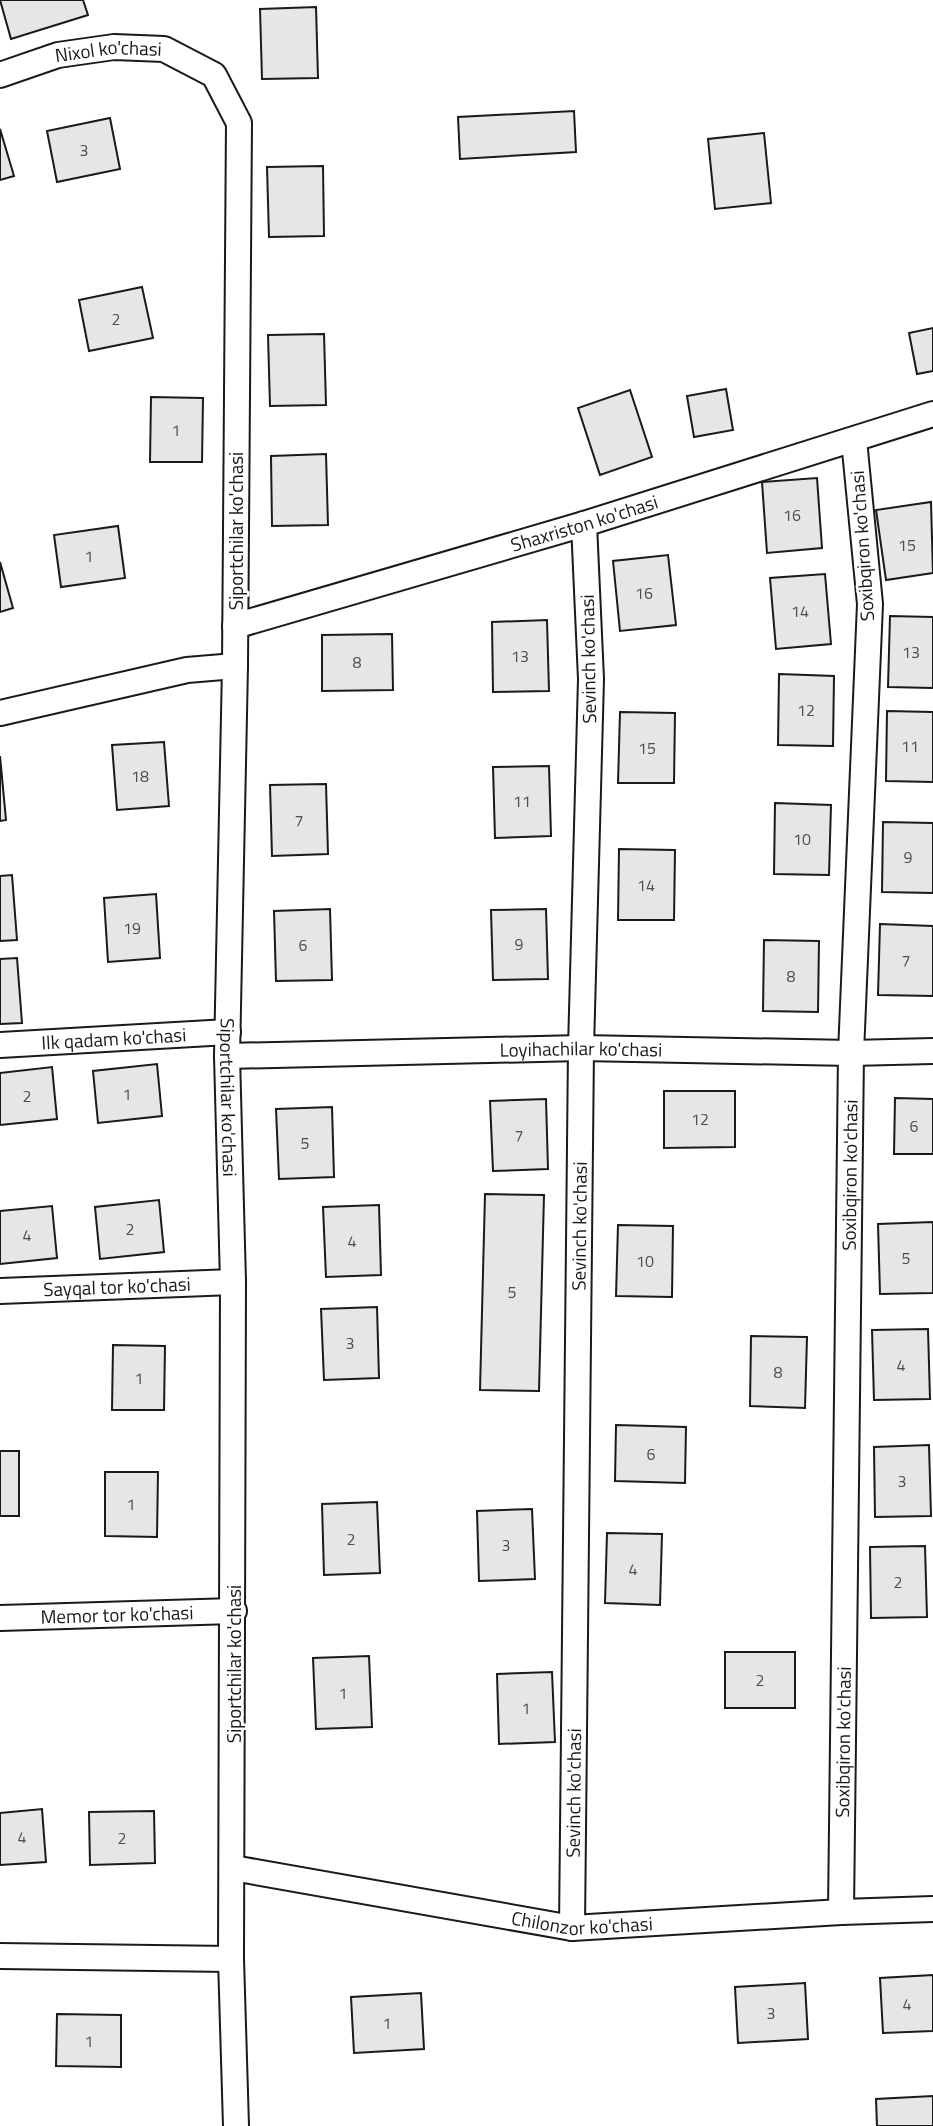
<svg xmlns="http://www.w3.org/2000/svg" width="933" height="2126" font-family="'Titillium Web',sans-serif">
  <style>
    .building { fill: #e6e6e6; stroke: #1a1a1a; stroke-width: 2 }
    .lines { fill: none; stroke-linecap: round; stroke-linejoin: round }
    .street-casing { stroke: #1a1a1a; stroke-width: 28 }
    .street { stroke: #fff; stroke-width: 24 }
    .labels { text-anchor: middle; stroke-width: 5; stroke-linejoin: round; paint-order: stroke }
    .number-label { font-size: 16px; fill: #4d4d4d }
    .street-label { font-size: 19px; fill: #1a1a1a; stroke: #fff }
  </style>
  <rect width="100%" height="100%" fill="#fff"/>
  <path class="building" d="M0 0H83L88 15 11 39Z
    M316 7 318 78 262 79 260 9Z
    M574 111 576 152 460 159 458 117Z
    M110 118 120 169 57 182 47 131Z
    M0 129 14 176 0 180Z
    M764 133 771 203 715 209 708 139Z
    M323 166 324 236 269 237 267 167Z
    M142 287 153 338 89 351 79 300Z
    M933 328V371L917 374 909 333Z
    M324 334 326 405 270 406 268 335Z
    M726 389 733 430 694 437 687 396Z
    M630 390 652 457 600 475 578 408Z
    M151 397 203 398 202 462H150Z
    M326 454 328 525 272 526 271 456Z
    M817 478 822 548 767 553 762 482Z
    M931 502 933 573 886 580 876 510Z
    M118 526 125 578 61 587 54 535Z
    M668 555 676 625 620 631 613 561Z
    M0 562 13 608 0 612Z
    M825 574 831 644 776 649 770 578Z
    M890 616 933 617V688L888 687Z
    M547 620 549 691 493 692 492 622Z
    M392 634 393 690 322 691V635Z
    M779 674 834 676 833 746 778 745Z
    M887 711 933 712V782L886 781Z
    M620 712 675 713 674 783H618Z
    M164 742 169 806 117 810 112 745Z
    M0 756 6 820 0 821Z
    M549 766 551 836 495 838 493 767Z
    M326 784 328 854 272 856 270 785Z
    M775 803 831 805 829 875 774 874Z
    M883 822 933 823V893L882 892Z
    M619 849 675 850 674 920H618Z
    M12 875 17 940 0 941V876Z
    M156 894 160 958 108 962 104 898Z
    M330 909 332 980 276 981 274 911Z
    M546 909 548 979 493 980 491 910Z
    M880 924 933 926V996L878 995Z
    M764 940 819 941 818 1012 763 1011Z
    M17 958 22 1023 0 1024V959Z
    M157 1064 162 1116 98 1123 93 1071Z
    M52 1067 57 1119 0 1125V1073Z
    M664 1091H735V1147L664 1148Z
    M895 1098 933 1099V1154H894Z
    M546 1099 548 1169 493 1171 490 1101Z
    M332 1107 334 1177 279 1179 276 1109Z
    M485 1194 544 1195 539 1391 480 1390Z
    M159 1200 164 1252 100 1259 95 1207Z
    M379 1205 381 1275 326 1277 323 1207Z
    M52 1206 57 1258 0 1264V1211Z
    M933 1222V1293L880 1294 878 1224Z
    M618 1225 673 1226 672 1297 616 1296Z
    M377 1307 379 1378 324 1380 321 1309Z
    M928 1329 930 1399 874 1400 872 1330Z
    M751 1336 807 1337 805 1408 750 1406Z
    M113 1345 165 1346 164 1410H112Z
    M616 1425 686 1427 685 1483 615 1481Z
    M929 1445 931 1516 875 1517 874 1447Z
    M0 1451H19V1516H0Z
    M105 1472H158L157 1537 105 1536Z
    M377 1502 380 1573 324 1575 322 1504Z
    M532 1509 535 1579 479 1581 477 1511Z
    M607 1533 662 1534 660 1605 605 1603Z
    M925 1546 927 1617 871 1618 870 1547Z
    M725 1652H795V1708H725Z
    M369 1656 372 1727 316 1729 313 1658Z
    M552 1672 555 1742 499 1744 497 1674Z
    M42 1809 46 1862 0 1865V1813Z
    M154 1811 155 1863 90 1865 89 1812Z
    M933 1975V2031L883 2033 880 1978Z
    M805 1983 808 2039 738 2043 735 1987Z
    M421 1993 424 2049 354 2053 351 1997Z
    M57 2014 121 2015V2067L56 2066Z
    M933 2096V2126H877L876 2099Z"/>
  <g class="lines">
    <defs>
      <g id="street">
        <path id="s1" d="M0 75 58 55 114 47 164 49 214 75 239 123 235 666 227 1056 233 1282 231 1959 236 2126"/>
        <path id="s2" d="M235 626 584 524 933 414"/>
        <path d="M0 713 187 670 235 666"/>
        <path id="s3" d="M0 1045 228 1032"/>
        <path id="s4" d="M227 1056 581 1048 851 1053 933 1051"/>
        <path id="s5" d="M0 1291 233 1282"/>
        <path id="s6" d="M0 1618 234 1611"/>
        <path id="s7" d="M233 1868 572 1928 841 1912 933 1909"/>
        <path id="s8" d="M841 1912 851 1053 870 604 854 440"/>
        <path id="s9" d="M572 1928 581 1048 591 679 584 524"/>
        <path d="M0 1956 231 1959"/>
      </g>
    </defs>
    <use href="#street" class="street-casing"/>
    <use href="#street" class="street"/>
  </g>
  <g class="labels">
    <g class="number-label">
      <text x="84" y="156">3</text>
      <text x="116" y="325">2</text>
      <text x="176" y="436">1</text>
      <text x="792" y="521">16</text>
      <text x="907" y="551">15</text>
      <text x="89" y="562">1</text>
      <text x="644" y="599">16</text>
      <text x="800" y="617">14</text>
      <text x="911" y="658">13</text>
      <text x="520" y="662">13</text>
      <text x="357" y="668">8</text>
      <text x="806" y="716">12</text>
      <text x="910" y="752">11</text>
      <text x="647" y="754">15</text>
      <text x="140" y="782">18</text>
      <text x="522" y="807">11</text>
      <text x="299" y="826">7</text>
      <text x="802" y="845">10</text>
      <text x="908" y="863">9</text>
      <text x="646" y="891">14</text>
      <text x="132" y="934">19</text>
      <text x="519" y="950">9</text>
      <text x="303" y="951">6</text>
      <text x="906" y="966">7</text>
      <text x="791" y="982">8</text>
      <text x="127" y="1100">1</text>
      <text x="27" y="1102">2</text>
      <text x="700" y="1125">12</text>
      <text x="914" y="1132">6</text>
      <text x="519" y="1141">7</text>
      <text x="305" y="1149">5</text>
      <text x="130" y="1235">2</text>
      <text x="27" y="1241">4</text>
      <text x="352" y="1247">4</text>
      <text x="906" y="1264">5</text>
      <text x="645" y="1267">10</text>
      <text x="512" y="1298">5</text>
      <text x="350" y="1349">3</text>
      <text x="901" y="1371">4</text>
      <text x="778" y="1378">8</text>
      <text x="139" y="1384">1</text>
      <text x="651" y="1460">6</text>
      <text x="902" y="1487">3</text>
      <text x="131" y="1510">1</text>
      <text x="351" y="1545">2</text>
      <text x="506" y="1551">3</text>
      <text x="633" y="1575">4</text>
      <text x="898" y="1588">2</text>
      <text x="760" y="1686">2</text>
      <text x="343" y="1699">1</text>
      <text x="526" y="1714">1</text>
      <text x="22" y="1843">4</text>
      <text x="122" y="1844">2</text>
      <text x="907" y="2010">4</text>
      <text x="771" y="2019">3</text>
      <text x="387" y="2029">1</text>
      <text x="89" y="2047">1</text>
    </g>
    <g class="street-label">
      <text dy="7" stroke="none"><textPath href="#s1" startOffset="112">Nixol ko'chasi</textPath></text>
      <text dy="7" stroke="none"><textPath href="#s2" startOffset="364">Shaxriston ko'chasi</textPath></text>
      <text transform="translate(236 531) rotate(-90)" y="7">Siportchilar ko'chasi</text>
      <text transform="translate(862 546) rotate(-94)" y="7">Soxibqiron ko'chasi</text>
      <text transform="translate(588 659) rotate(-91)" y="7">Sevinch ko'chasi</text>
      <text dy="7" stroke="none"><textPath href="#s3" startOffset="114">Ilk qadam ko'chasi</textPath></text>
      <text dy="7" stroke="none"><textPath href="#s4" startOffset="354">Loyihachilar ko'chasi</textPath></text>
      <text dy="7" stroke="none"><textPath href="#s1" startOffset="1253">Siportchilar ko'chasi</textPath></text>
      <text dy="7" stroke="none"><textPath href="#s8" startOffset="737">Soxibqiron ko'chasi</textPath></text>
      <text dy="7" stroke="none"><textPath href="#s9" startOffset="702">Sevinch ko'chasi</textPath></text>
      <text dy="7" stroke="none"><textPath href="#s5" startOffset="117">Sayqal tor ko'chasi</textPath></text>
      <text dy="7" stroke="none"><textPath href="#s6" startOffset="117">Memor tor ko'chasi</textPath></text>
      <text transform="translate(234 1664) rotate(-90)" y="7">Siportchilar ko'chasi</text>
      <text dy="7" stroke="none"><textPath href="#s8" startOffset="170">Soxibqiron ko'chasi</textPath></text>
      <text dy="7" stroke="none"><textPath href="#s9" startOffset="135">Sevinch ko'chasi</textPath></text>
      <text dy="7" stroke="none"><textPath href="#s7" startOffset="354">Chilonzor ko'chasi</textPath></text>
    </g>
  </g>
</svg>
